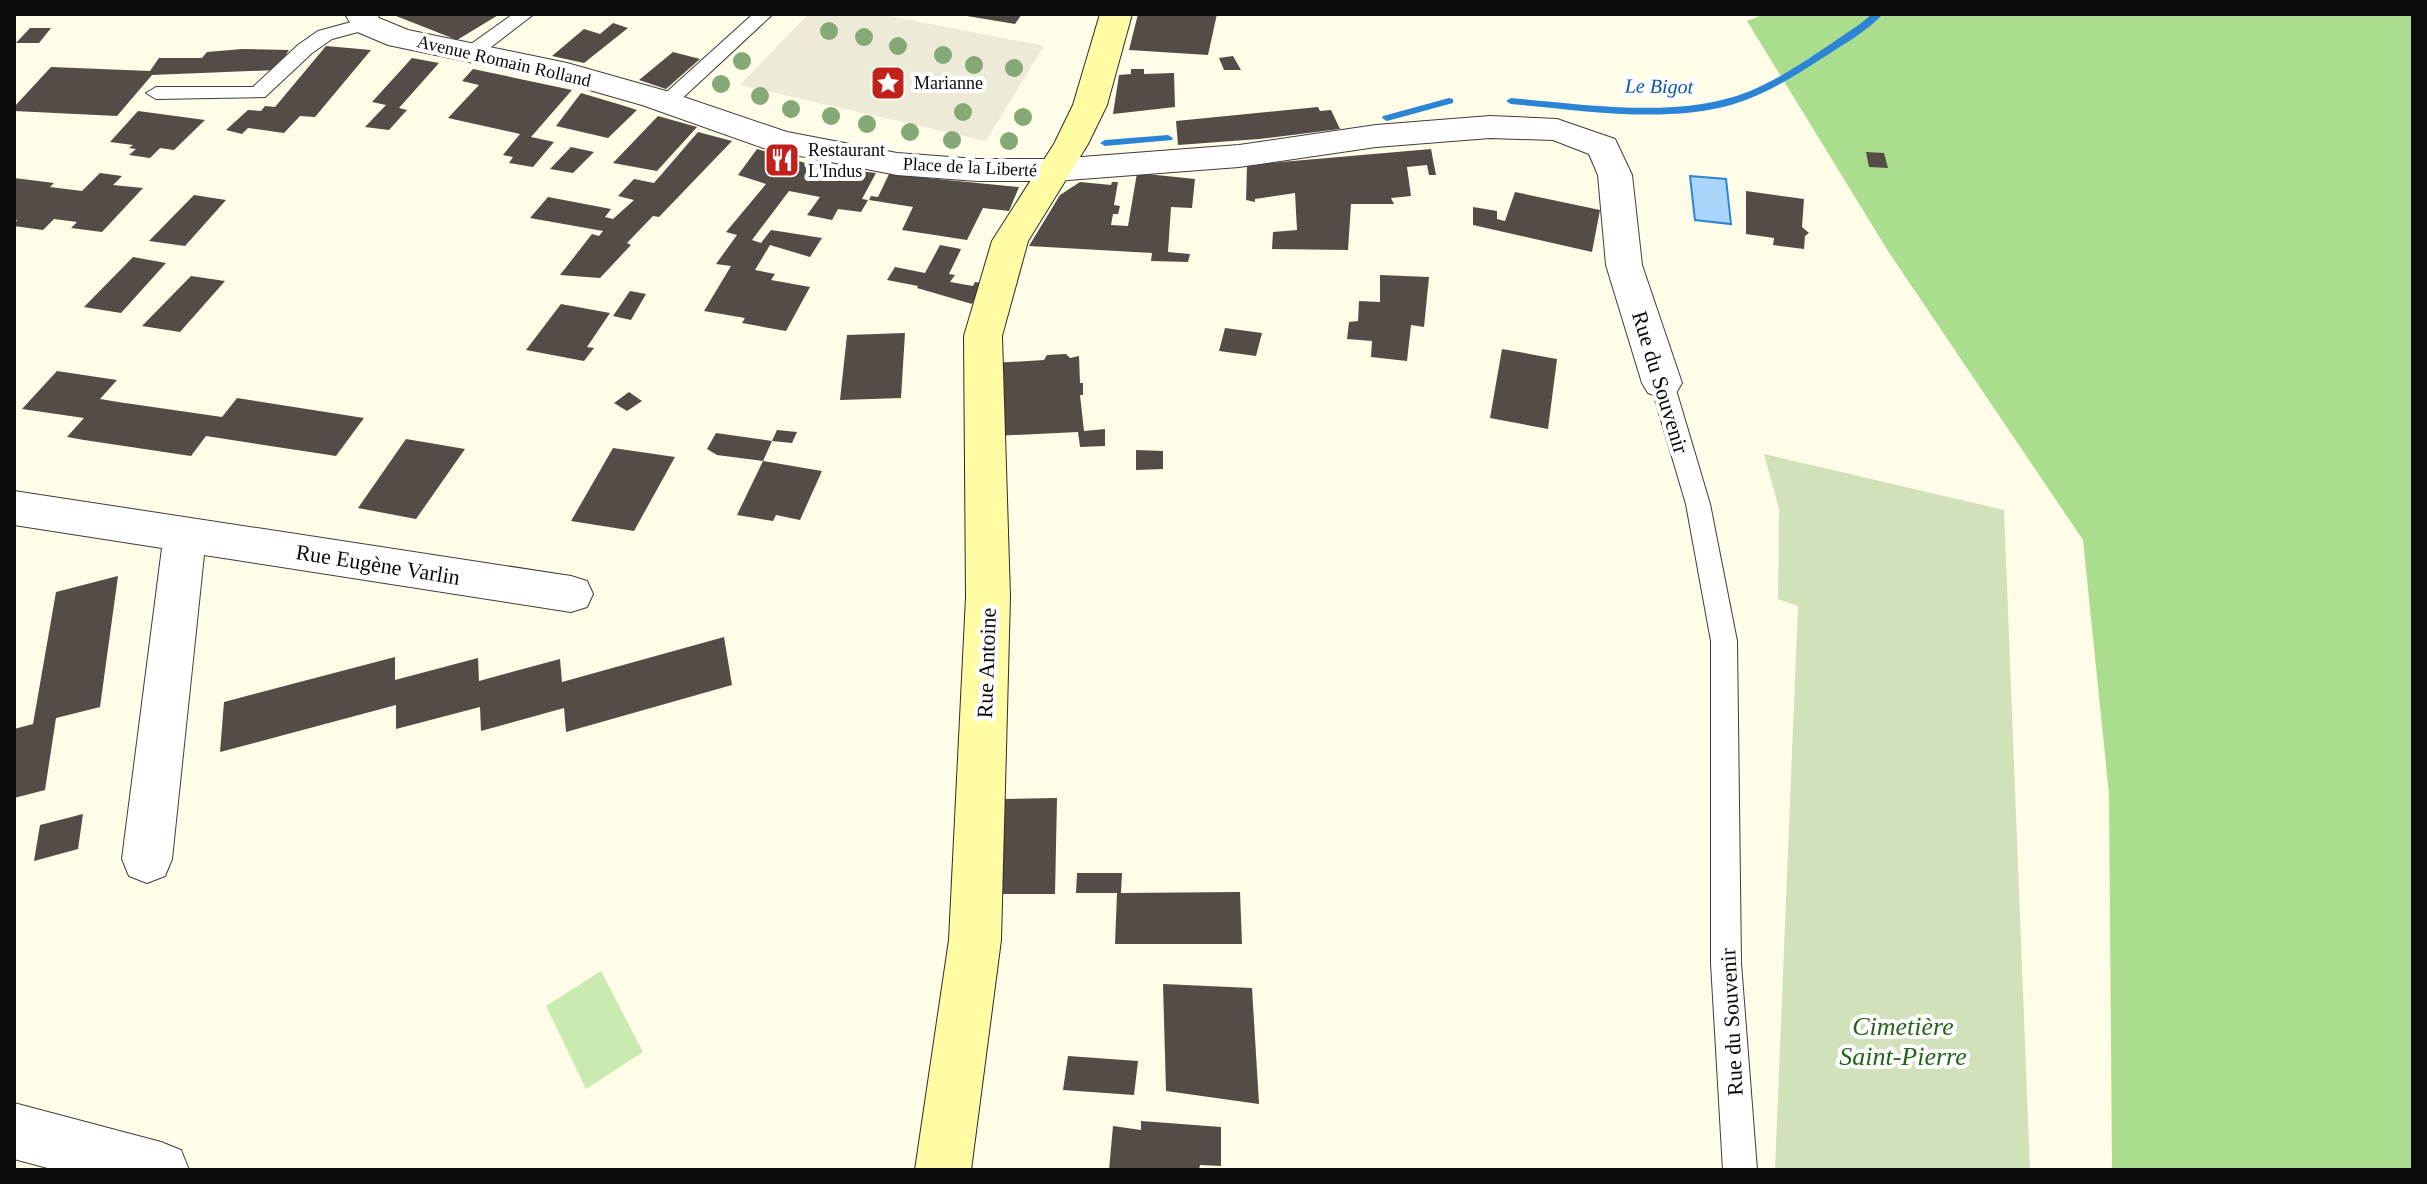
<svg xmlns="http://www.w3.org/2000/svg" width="2427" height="1184" font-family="Georgia,serif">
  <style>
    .green { fill: #caebb0 }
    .forest { fill: #abdd8e }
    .cemetery { fill: #d1e1b9 }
    .plaza { fill: #eeead8 }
    .water { fill: #a9d5fa; stroke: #2c84d5; stroke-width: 2 }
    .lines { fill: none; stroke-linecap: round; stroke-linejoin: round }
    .stream { fill: #2c84d5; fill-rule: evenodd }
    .building { fill: #544c46 }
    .lane-casing { stroke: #3d3d3d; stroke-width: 2 }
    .street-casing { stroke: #3d3d3d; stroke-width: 2 }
    .secondary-casing { stroke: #2c2c2c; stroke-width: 2 }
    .lane { fill: #fff; fill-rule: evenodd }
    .street { fill: #fff; fill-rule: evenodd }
    .secondary { fill: #fffca3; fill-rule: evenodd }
    .tree { fill: #85a976 }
    .labels { text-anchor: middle; stroke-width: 8; stroke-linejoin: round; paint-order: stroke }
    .far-street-label { font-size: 18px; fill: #0a0a0a; stroke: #fff }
    .far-poi-label { font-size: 18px; fill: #0a0a0a; stroke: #fff; text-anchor: start }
    .far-water-label { font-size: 20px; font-style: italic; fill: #0e55a2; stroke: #fff }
    .street-label { font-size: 22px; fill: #0a0a0a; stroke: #fff }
    .near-park-label { font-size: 26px; font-style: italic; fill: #226518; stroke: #fff }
  </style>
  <rect width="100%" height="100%" fill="#fffce8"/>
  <path class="green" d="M601 971 643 1052 586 1089 546 1006Z"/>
  <path class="forest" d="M1765 14H2413V1170H2112L2109 794 2083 540 1888 251 1747 21Z"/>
  <path class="cemetery" d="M1764 454 2004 510 2030 1170H1775L1798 606 1778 599 1779 509Z"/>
  <path class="plaza" d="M808 14H880L1044 46 986 141 740 85Z"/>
  <path class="water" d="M1690 176 1726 179 1731 224 1695 220Z"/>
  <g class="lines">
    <path class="stream" d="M1872 14H1883C1866 32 1844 44 1824 57 1795 76 1765 95 1731 105 1661 124 1582 110 1511 104L1506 101 1511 98C1585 104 1679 120 1750 91 1789 75 1825 47 1860 24Z
      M1449 98 1453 99V103L1387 121 1382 118 1383 116Z
      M1168 135 1173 138 1172 140 1105 146 1100 143 1105 140Z"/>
  </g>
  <path class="building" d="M391 14H500L457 40Z
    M955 14H1022L1015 24Z
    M1138 14H1217L1208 55 1129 50Z
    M613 23 628 28 584 63 552 56 584 29 600 34Z
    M30 28H51L39 43H16Z
    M326 46 371 50 315 117 300 116 284 133 248 128 242 134 226 130 248 110 261 111 265 106 275 107Z
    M242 49 289 50 276 70 152 75 117 116 14 111V107L51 67 150 71 159 58H202L207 52Z
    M673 52 700 59 666 89 639 80Z
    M1233 56 1241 70H1224L1219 58Z
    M412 58 439 63 399 108 407 110 389 130 365 127 386 105 372 102Z
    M473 69 572 90 531 137 554 142 533 167 509 163 513 157 503 155 520 134 448 118 479 85 462 81Z
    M1131 69H1144V74L1174 73 1175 107 1113 114 1119 75 1131 74Z
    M581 93 618 104 637 110 608 138 556 126Z
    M1318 107 1320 111 1331 110 1340 129 1259 139 1178 145 1176 121Z
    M138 111 205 120 174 150 160 148 150 158 129 155 136 149 129 148 133 145 110 142Z
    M658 116 697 127 657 171 613 163Z
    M698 132 732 141 659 217 653 216 627 243 631 245 600 278 560 275 592 234 599 236 603 231 530 218 548 197 611 209 605 217 613 219 634 200 618 196 634 179 654 183Z
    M571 147 594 152 573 173 550 169Z
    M757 149 816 166 876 173 862 199 868 200 861 212 838 209 832 220 807 215 820 197 789 191 752 240 761 243 771 230 822 238 810 257 770 245 755 270 775 274 771 280 810 287 786 331 742 323 745 318 704 311 731 266 716 264 737 235 726 232 766 184 738 175Z
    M1431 149 1436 175H1429L1427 165 1407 167 1411 196 1391 198 1394 204H1351L1348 250 1272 249 1273 232 1297 230 1295 193 1255 199V202L1246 200 1247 165Z
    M1866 152 1884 153 1888 168 1869 167Z
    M100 173 122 176 113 185 143 188 102 232 71 228 77 222 54 219 43 230 14 226 17 220 14 219V178L54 183 50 187 82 191Z
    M1137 173 1195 179 1192 208 1171 207 1168 252 1190 254 1188 262 1151 261 1152 253 1029 246 1060 195 1080 182 1111 185 1112 182H1118L1114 205 1120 206 1118 214H1113L1111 225 1128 226Z
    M889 174 947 180 1019 187 1009 211 983 208 967 240 902 230 913 207 869 200 871 196 878 197Z
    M1746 191 1804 199 1802 227 1809 233 1805 236 1804 249 1773 245 1774 238 1746 234Z
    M1515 192 1600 210 1592 252 1473 225V207L1497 211V219L1505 221Z
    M194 195 226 200 185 246 149 241Z
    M940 245 961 249 949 274 955 275 950 282 973 286 975 282 982 283 972 304 917 288 918 286 887 280 895 267 925 273Z
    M133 257 166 263 121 313 84 307Z
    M1380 275 1429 277 1424 327 1411 325 1407 361 1371 357 1372 341 1347 339 1349 322 1358 321 1359 301 1380 302Z
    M191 276 225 281 180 332 142 326Z
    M630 291 646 294 631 320 613 316Z
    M561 304 610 313 587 347 594 348 584 361 526 350Z
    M1225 328 1262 333 1256 356 1219 351Z
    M905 333 901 398 840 400 847 335Z
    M1502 349 1557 359 1548 429 1490 418Z
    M1066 354 1070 358 1079 356 1080 383H1083V395H1080L1084 431 1105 429V446L1080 447 1078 432 994 436 993 363 1044 360 1047 355Z
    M57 371 117 380 100 399 118 402 222 417 237 398 364 418 336 456 206 436 191 456 84 440 67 437 84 418 22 409Z
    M629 392 642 401 627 411 614 403Z
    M777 430 797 432 792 443 772 441 763 461 717 455 707 449 716 433 772 441Z
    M406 439 465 449 416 519 358 508Z
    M613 448 675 457 634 531 571 521Z
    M1136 450 1163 451V469L1136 470Z
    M763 461 822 471 800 520 776 515 773 521 737 515Z
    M118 576 100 707 56 718 45 790 14 798V729L33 724 56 592Z
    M724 637 732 685 566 732 564 708 481 731 480 707 396 729V705L220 752 224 702 395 657V680L478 658 479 681 560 659 562 682Z
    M1057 798 1055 894H1001L1005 799Z
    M83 814 78 849 34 861 40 825Z
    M1077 873H1122L1121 893 1240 892 1242 944H1115L1117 893H1076Z
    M1163 984 1252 988 1259 1104 1166 1091Z
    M1068 1056 1138 1061 1134 1095 1063 1090Z
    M1141 1121 1221 1127V1166L1200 1165 1199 1170H1109L1113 1126 1141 1130Z"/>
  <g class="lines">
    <defs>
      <path id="lane" d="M513 14H534L478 57H464L462 53 464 49Z
        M753 14H773L674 106H660L657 102 660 98Z
        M366 18 375 24 373 28 332 39 312 53 265 97 156 99 146 93 156 87H253L298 45 318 31Z
        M1662 374 1670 377 1674 383 1710 504 1737 641 1741 963 1757 1170H1723L1711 963V641L1686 504 1650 383 1654 377Z"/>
      <path id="street" d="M345 14H377L379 18 408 30 567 63 666 91 787 132 897 153 977 159H1055L1239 145 1376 125 1490 116 1557 119 1615 139 1632 175 1642 265 1682 383 1676 393 1662 398 1648 393 1642 383 1606 265 1598 175 1589 154 1553 140 1490 138 1376 147 1239 167 1055 181H977L897 175 769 150 642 105 551 79 388 45 355 31Z
        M14 491 571 576 587 581 593 594 587 607 571 612 204 555 172 859 165 876 147 883 129 876 122 859 162 548 14 525Z
        M14 1103 161 1142 181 1150 189 1170H55L14 1159Z"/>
      <path id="secondary" d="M1100 14H1132L1107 105 1088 144 1028 241 1002 336 1010 597 1001 940 971 1170H915L949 940 966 597 964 336 992 241 1054 144 1073 105Z"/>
    </defs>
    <use href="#lane" class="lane-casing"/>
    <use href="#street" class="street-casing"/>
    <use href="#secondary" class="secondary-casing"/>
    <use href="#lane" class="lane"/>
    <use href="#street" class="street"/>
    <use href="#secondary" class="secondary"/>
  </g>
  <g class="tree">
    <circle cx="829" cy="31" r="9"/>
    <circle cx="864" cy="37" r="9"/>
    <circle cx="898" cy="46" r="9"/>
    <circle cx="943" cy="55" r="9"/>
    <circle cx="742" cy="61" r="9"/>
    <circle cx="974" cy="65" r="9"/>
    <circle cx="1014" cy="68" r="9"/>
    <circle cx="721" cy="84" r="9"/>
    <circle cx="760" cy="96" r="9"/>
    <circle cx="791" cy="109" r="9"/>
    <circle cx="963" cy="112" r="9"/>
    <circle cx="831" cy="116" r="9"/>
    <circle cx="1023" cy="117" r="9"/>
    <circle cx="867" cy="124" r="9"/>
    <circle cx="910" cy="132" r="9"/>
    <circle cx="952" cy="140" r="9"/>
    <circle cx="1009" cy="141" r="9"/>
  </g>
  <defs>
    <symbol id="sight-square" viewBox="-11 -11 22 22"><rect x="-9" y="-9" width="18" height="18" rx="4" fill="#c1211b" stroke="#fff"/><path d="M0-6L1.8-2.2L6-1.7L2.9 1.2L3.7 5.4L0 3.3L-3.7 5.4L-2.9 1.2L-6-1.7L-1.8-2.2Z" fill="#fff"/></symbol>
    <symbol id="restaurant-square" viewBox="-11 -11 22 22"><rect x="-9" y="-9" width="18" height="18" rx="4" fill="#c1211b" stroke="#fff"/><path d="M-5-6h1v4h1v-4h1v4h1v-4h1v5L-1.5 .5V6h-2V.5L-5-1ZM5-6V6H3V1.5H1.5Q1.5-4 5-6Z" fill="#fff"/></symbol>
  </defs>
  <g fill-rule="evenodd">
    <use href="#sight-square" x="868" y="63" width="40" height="40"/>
    <use href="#restaurant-square" x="762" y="140" width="40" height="40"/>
  </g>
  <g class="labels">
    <g class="far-street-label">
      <text transform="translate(504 61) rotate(13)" y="6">Avenue Romain Rolland</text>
      <text transform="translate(970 167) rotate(3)" y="6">Place de la Liberté</text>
    </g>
    <g class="far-poi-label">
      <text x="914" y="89">Marianne</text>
      <text x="808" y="156">Restaurant<tspan x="808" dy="21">L'Indus</tspan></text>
    </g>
    <g class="far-water-label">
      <text transform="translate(1659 86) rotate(1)" y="7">Le Bigot</text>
    </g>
    <g class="street-label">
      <text transform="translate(1661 382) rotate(73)" y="8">Rue du Souvenir</text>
      <text transform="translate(378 564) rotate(9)" y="8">Rue Eugène Varlin</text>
      <text transform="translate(986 663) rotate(-88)" y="8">Rue Antoine</text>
      <text transform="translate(1731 1022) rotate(-93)" y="8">Rue du Souvenir</text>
    </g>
    <g class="near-park-label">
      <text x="1903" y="1035">Cimetière<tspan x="1903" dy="30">Saint-Pierre</tspan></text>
    </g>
  </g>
  <rect width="2427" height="1184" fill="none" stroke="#0a0a0a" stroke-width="32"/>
</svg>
